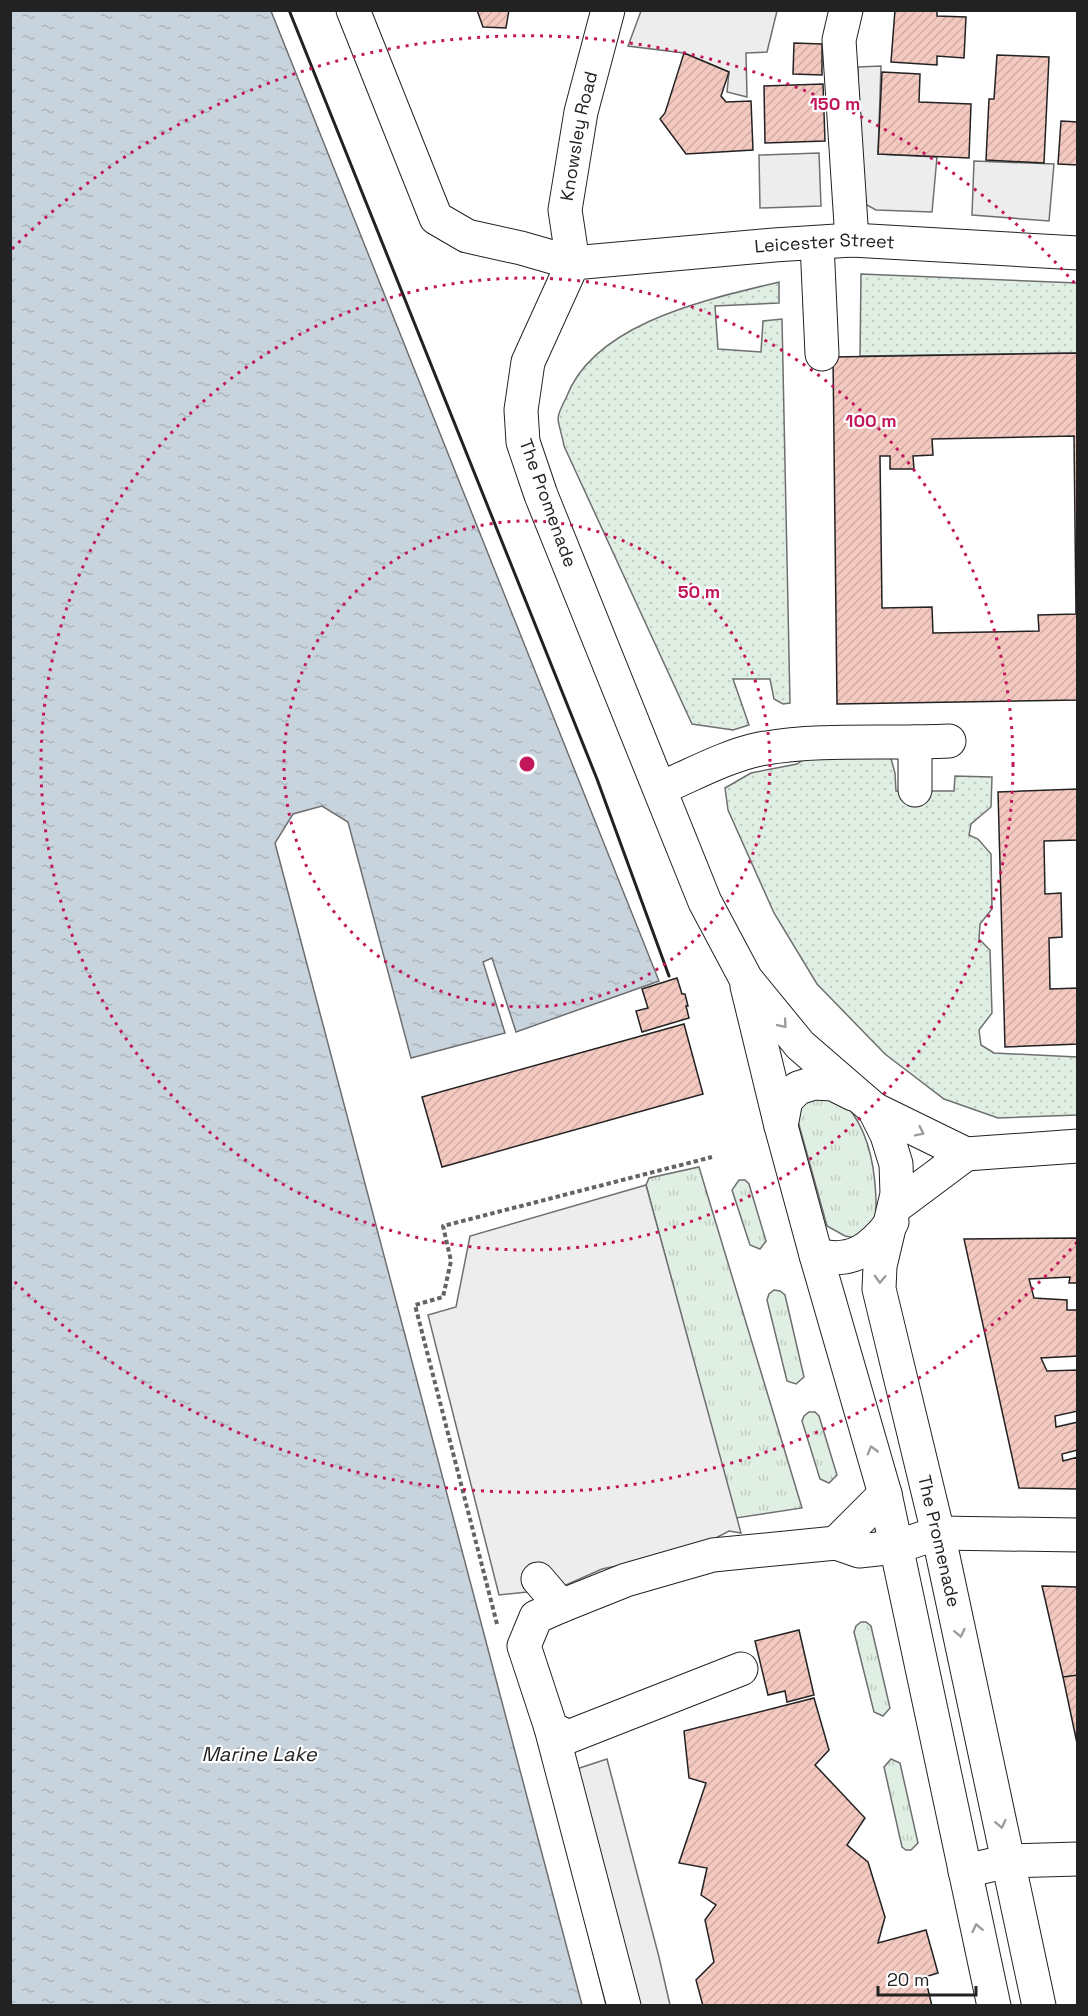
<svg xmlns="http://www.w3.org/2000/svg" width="1088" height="2016" font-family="'Space Grotesk',sans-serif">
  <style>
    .grass { fill: url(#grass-tufts); stroke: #6f6f6f; stroke-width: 1.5 }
    .garden { fill: url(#garden-dots); stroke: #6f6f6f; stroke-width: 1.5 }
    .parking { fill: #ededed; stroke: #6f6f6f; stroke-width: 1.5 }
    .water { fill: url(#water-ripples); stroke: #6f6f6f; stroke-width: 1.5 }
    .building { fill: url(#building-hatch); stroke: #222; stroke-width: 1.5; fill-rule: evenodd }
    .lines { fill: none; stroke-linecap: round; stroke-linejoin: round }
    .minor-casing { stroke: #222; stroke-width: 35 }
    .major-casing { stroke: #222; stroke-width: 35 }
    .path { stroke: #646464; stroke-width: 4; stroke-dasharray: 4.5 3; stroke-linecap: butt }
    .minor { stroke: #fff; stroke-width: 33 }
    .major { stroke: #fff; stroke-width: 33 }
    .wall { stroke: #222; stroke-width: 3 }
    .oneway { stroke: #9c9c9c }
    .ring { fill: none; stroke: #c2185b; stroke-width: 3; stroke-dasharray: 3 6 }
    .labels { text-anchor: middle; stroke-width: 4.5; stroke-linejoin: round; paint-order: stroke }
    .street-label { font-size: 18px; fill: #222; stroke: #fff }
    .water-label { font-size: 20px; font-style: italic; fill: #222; stroke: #fff }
    .centre { fill: #c2185b; stroke: #fff; stroke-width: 3 }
    .ring-label { font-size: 18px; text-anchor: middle; font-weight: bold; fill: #c2185b; stroke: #fff; stroke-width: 4.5; stroke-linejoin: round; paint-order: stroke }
  </style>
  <defs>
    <pattern id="grass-tufts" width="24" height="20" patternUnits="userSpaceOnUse" patternTransform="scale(1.5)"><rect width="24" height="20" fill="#e0efe3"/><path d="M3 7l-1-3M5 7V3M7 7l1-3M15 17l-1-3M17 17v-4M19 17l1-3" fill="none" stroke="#c0cdc2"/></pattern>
    <pattern id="garden-dots" width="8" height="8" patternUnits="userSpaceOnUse" patternTransform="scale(1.5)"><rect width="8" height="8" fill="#e0efe3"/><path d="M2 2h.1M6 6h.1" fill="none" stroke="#c0cdc2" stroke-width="1.8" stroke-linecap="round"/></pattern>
    <pattern id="water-ripples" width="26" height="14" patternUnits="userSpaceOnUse" patternTransform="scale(1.5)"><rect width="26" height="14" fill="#c7d3dd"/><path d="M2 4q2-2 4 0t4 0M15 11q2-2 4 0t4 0" fill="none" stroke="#abb5bd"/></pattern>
    <pattern id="building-hatch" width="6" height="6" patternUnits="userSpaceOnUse" patternTransform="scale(1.5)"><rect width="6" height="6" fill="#f3c9c0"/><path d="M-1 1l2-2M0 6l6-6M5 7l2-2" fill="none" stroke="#d0aca5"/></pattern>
  </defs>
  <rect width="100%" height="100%" fill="#fff"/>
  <path class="grass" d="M836 1097C842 1102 849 1108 853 1114 874 1144 877 1185 876 1220L856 1238 845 1236 827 1226 796 1114 802 1101Z
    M699 1167 802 1508 736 1518 646 1185 649 1178Z
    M739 1180H745L749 1184 766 1241 760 1249 750 1245 732 1190Z
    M774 1290 780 1291 785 1295 804 1377 796 1384 787 1381 767 1300 769 1294Z
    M809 1412H815L819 1416 837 1475 829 1483 820 1479 802 1421 804 1416Z
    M861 1622H866L871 1626 890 1708 883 1716 874 1712 854 1632 856 1626Z
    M891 1759 900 1763 918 1843 911 1850H906L902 1847 884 1767Z"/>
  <path class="garden" d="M861 274 1077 283V353L860 356Z
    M779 282V303L715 306 718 349 761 352 763 321 782 319 790 703 783 704 774 699 770 679H733L749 725 733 730 692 724 564 446C563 438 559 428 558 419 558 413 563 404 566 398 594 322 710 299 779 282Z
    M890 755 895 773 896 791H954L955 776 992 777 991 807 971 824 969 835 978 839 991 854 992 909 980 924 979 939 990 950 992 1013 979 1030 981 1045 994 1053 1077 1057V1115L998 1118 944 1099 885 1054 817 984 774 913 728 810 725 788 751 773 797 764 808 756Z"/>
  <path class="parking" d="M641 11H777L767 52 746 53 747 97 727 92 729 72 684 53 628 46Z
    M881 66 878 154 937 157 932 212 876 210 865 204 859 190 858 67Z
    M819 153 821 206 760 208 759 155Z
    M974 161 1054 164 1049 221 972 215Z
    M646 1185 741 1533 729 1531 693 1550 602 1569 557 1589 499 1595 428 1315 456 1307 470 1236Z
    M607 1759 659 1957 670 2005H606L549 1778Z"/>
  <path class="water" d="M11 10 271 11 659 981 516 1032 492 958 483 962 505 1033 411 1058 348 822 322 806 293 814 275 843 582 2005H11Z"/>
  <path class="building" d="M477 10H509L506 28 483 27Z
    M895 10H937V16L966 17 964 58 937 56V65L891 62Z
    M794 43 822 44V75L793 74Z
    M684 53 729 72 721 96 726 102 751 101 753 150 686 154 660 119 665 113Z
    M997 55 1049 57 1044 163 986 160 989 99H994Z
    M882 72 920 74 919 102 971 104 969 158 878 154Z
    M823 84 825 141 765 143 764 86Z
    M1061 121 1078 122V165L1058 164Z
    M1078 353V700L837 704 833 357ZM1074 436 1076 614 1038 615 1039 631 933 633 932 607 882 608 880 456H890V469H914L913 456 933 455 932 439Z
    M1078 789V840L1044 841 1045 894 1061 893 1062 937 1049 938 1050 989 1078 988V1044L1005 1047 998 792Z
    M677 978 682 994H685L688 1006H686L689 1018 642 1032 636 1011 648 1008 642 989Z
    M684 1024 703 1094 442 1167 422 1097Z
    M1078 1238V1283H1069L1070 1277 1029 1279 1034 1298 1067 1300V1310H1078V1356L1041 1358 1047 1371 1078 1370V1411L1055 1416 1056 1427 1078 1422V1450L1062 1454 1063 1461 1078 1457V1489L1019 1488 964 1239Z
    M1042 1586 1078 1587V1675L1063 1677Z
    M799 1630 814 1695 787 1702 785 1691 768 1695 755 1641Z
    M1078 1675V1748L1063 1677Z
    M814 1698 829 1750 815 1765 865 1818 847 1845 868 1862 885 1917 878 1943 926 1930 938 1973 925 1977 932 2006H703L696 1980 714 1962 705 1920 716 1905 701 1895 707 1868 679 1863 706 1783 689 1778 684 1731Z"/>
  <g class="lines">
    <defs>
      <g id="minor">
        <path id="s1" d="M353 10 436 218 467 236 521 248 573 263 565 210 581 112 608 10"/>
        <path d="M846 10 839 40 852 240"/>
        <path d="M817 243 822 354"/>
        <path d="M915 742V790"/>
        <path d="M661 788C692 775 726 756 760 749 821 738 887 744 949 741"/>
        <path d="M874 1109 966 1154 1078 1146"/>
        <path d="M895 1207 966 1154"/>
        <path d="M836 1543 885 1494"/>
        <path d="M538 1579 561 1606 626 1580 713 1555 836 1543 859 1551 896 1547 938 1533 1078 1535"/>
        <path d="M561 1606 536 1617 524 1646 551 1728 568 1737 741 1669"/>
        <path d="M551 1728 624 2006"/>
        <path d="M965 1871 1009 1861 1078 1859"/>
      </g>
      <g id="major">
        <path d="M747 986 781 1126 816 1255 885 1494 994 2006"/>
        <path d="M781 1126 786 1100 798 1088 814 1083 833 1084 853 1094"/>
        <path d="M816 1255C851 1264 871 1250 892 1222"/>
        <path id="s2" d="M1039 2006 938 1533 879 1289 880 1266 897 1194 896 1164 887 1135 874 1109 800 1045 746 979 705 902 541 495 523 442 521 410 528 362 573 263 774 245 852 240 1078 253"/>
      </g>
    </defs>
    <use href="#minor" class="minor-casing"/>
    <use href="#major" class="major-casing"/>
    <path class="path" d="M497 1624 415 1305 443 1297 451 1261 443 1226 712 1157"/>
    <use href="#minor" class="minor"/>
    <use href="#major" class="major"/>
    <path class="wall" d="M289 10 597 779 669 976"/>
  </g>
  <defs><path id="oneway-chevron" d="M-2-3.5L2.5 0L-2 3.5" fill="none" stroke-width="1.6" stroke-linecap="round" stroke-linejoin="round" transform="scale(1.5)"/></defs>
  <g class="oneway">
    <use href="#oneway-chevron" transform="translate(783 1024) rotate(50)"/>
    <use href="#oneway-chevron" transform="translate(920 1132) rotate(26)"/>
    <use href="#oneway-chevron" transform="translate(880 1279) rotate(92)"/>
    <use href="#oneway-chevron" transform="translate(872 1450) rotate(-106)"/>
    <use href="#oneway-chevron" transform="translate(960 1633) rotate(78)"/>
    <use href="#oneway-chevron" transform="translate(1001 1824) rotate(78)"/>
    <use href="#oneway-chevron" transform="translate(977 1928) rotate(-102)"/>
  </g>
  <g class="ring">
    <circle cx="527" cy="764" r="243"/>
    <circle cx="527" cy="764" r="486"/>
    <path d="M1077 1242A729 729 0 0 1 12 1279M12 249A729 729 0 0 1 1077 286"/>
  </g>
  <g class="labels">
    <g class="street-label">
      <text dy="6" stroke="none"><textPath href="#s1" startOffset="498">Knowsley Road</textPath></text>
      <text dy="6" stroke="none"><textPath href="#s2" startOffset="2128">Leicester Street</textPath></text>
      <text transform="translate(548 503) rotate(70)" y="6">The Promenade</text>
      <text transform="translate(939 1541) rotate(77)" y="6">The Promenade</text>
    </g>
    <g class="water-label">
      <text x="259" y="1761">Marine Lake</text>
    </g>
  </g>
  <circle cx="527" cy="764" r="9" class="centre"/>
  <g class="ring-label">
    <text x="835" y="110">150 m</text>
    <text x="871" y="427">100 m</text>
    <text x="699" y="598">50 m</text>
  </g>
  <rect width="1088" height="2016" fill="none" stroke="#222222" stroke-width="24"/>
  <path d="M878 1986v9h98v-9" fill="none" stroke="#222222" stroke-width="3"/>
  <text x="887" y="1986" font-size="18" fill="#222222" stroke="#ffffff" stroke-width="4.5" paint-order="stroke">20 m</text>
</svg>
